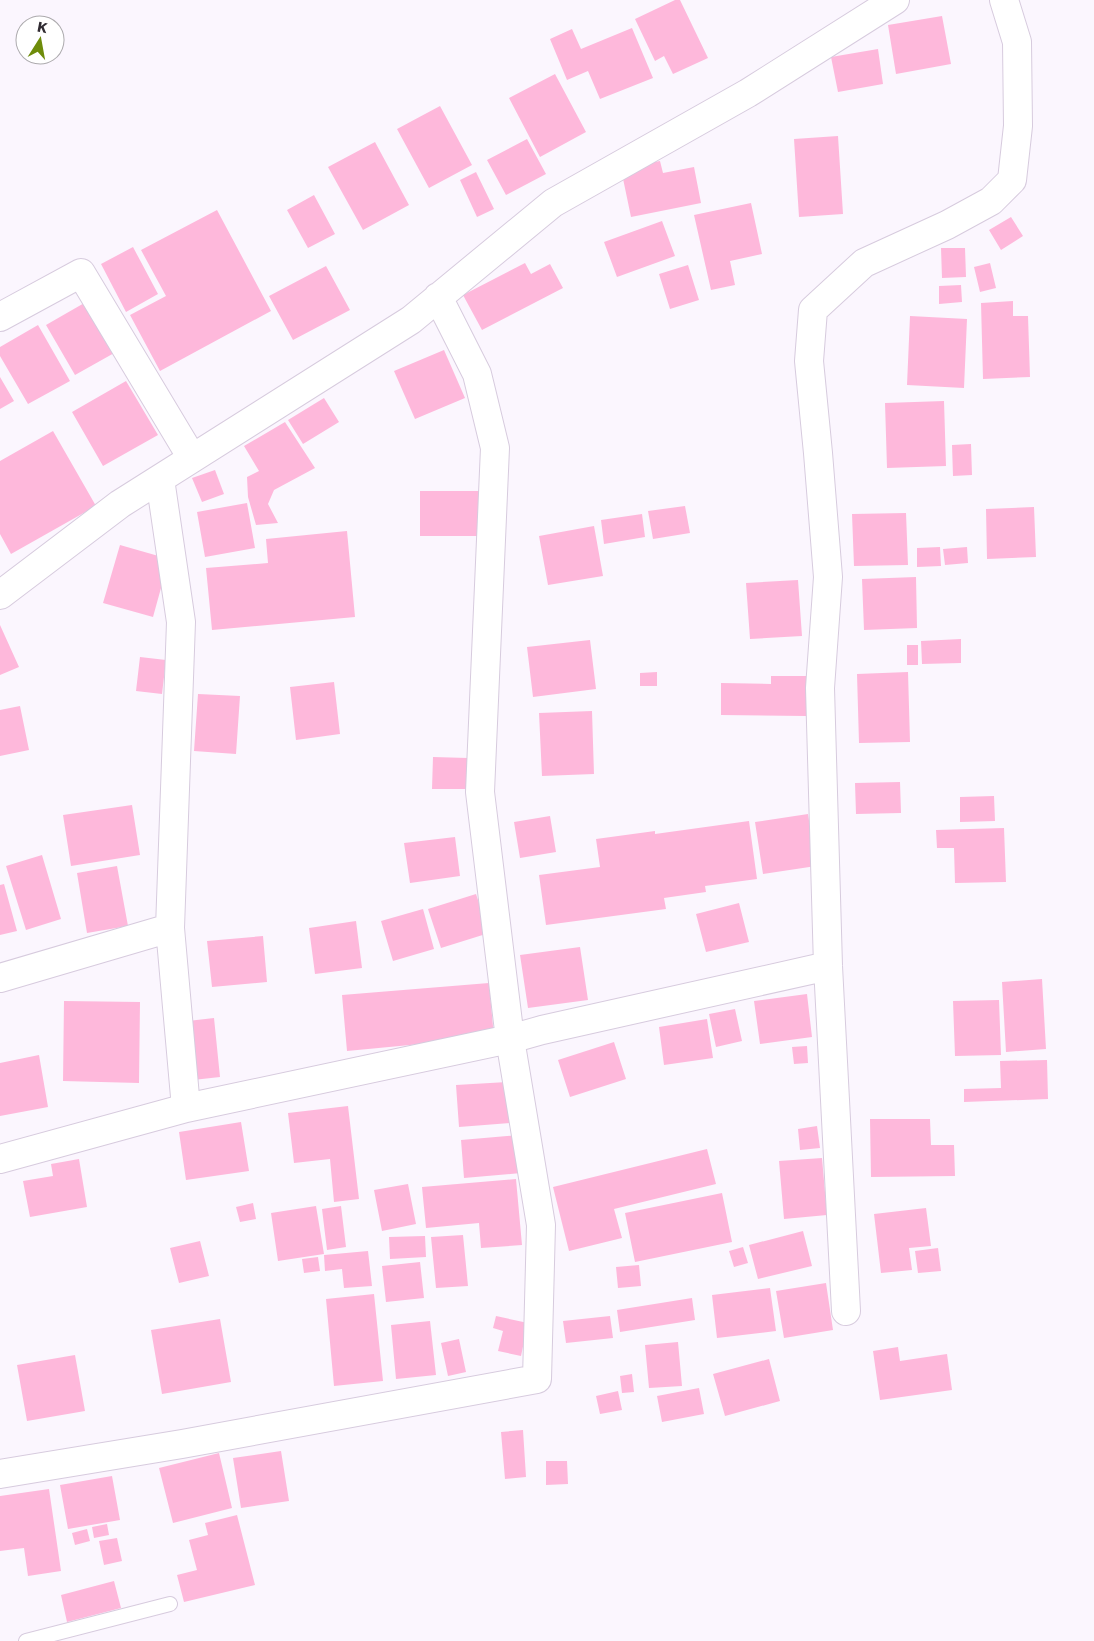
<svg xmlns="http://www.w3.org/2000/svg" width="1094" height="1641" font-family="'Golos Text',sans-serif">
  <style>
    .building { fill: #feb8db }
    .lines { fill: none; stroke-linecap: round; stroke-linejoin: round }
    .service-casing { stroke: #d7cbde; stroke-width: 16 }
    .minor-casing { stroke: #d7cbde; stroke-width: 30 }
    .service { stroke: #fff; stroke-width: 14 }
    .minor { stroke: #fff; stroke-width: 28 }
  </style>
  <rect width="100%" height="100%" fill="#fbf6fe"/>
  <path class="building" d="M675 0H680L708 58 673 74 664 56 655 61 635 19Z
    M942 16 951 64 896 74 888 25Z
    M632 28 653 78 600 99 588 71 567 80 550 39 572 29 581 49Z
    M878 49 883 84 838 92 831 57Z
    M555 74 586 132 540 157 509 98Z
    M440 106 472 165 429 188 397 129Z
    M838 136 843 214 799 217 794 139Z
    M527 139 546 174 506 195 487 160Z
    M375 142 409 205 363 230 328 167Z
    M660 161 663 173 694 167 701 203 631 217 621 169Z
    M476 172 494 209 477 217 460 180Z
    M314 195 335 234 308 248 287 210Z
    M751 203 762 254 730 261 735 285 711 290 694 215Z
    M217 210 271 311 160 371 130 315 166 296 141 250Z
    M1011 217 1023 236 1001 250 989 230Z
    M662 221 675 256 617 277 604 242Z
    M133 247 158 294 126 312 101 264Z
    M941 248H965L966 277 942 278Z
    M525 263 531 274 550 264 563 288 482 330 463 295Z
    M990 263 996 288 980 292 974 267Z
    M688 265 699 300 670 309 659 274Z
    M326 266 350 310 293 340 269 296Z
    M961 285 962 302 939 304V286Z
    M1013 301V316H1028L1030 377 983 379 981 303Z
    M86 302 116 352 75 375 46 325Z
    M910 316 967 319 964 388 907 385Z
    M38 325 70 381 28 404 0 356V347Z
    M444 350 465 398 415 419 394 371Z
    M0 377 14 401 0 409Z
    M126 381 158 435 103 466 72 412Z
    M324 398 339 422 303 444 288 420Z
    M944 401 946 466 887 468 885 403Z
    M285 422 315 468 274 490 268 504 278 523 256 525 248 497 247 477 259 471 244 446Z
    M53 431 96 506 11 554 0 534V461Z
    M971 444 972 475 953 476 952 445Z
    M215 470 224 494 202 502 192 478Z
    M420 491H480V536H420Z
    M247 503 255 548 205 557 197 512Z
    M685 506 690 533 653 539 648 511Z
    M1034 507 1036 557 987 559 986 509Z
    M906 513 908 565 854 566 852 514Z
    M642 514 645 537 604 544 601 520Z
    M594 526 603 576 548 585 539 536Z
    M347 531 355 617 212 630 206 568 268 563 266 539Z
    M120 545 169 559 153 617 103 603Z
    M940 547 941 566 917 567V548Z
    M967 547 968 563 945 565 943 549Z
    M916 577 917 628 864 630 862 579Z
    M798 580 802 636 750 639 746 583Z
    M0 625 19 667 0 675Z
    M961 639V663L922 664 921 641Z
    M590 640 596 689 533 697 527 647Z
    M907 645H918V665H907Z
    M140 657 166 660 162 694 136 691Z
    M657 672V686H640V673Z
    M908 672 910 742 859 743 857 674Z
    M771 676H806V716L721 715V683L771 684Z
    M334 682 340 734 296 740 290 687Z
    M198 694 240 696 236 754 194 751Z
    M20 706 29 750 0 756V710Z
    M592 711 594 774 542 776 539 713Z
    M433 757 468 758V789H432Z
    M900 782 901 813 856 814 855 783Z
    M994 796 995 821 960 822V797Z
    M132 805 140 855 71 866 63 815Z
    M808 814 816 866 763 874 755 822Z
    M550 816 556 852 520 858 514 822Z
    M749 821 757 879 705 886 706 892 664 898 666 909 546 925 539 875 600 867 596 839 655 831V834Z
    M1004 828 1006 882 955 883 954 848H937L936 830Z
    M455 837 460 876 410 883 404 843Z
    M42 855 61 919 26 930 6 866Z
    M117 866 128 926 87 933 77 873Z
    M4 884 17 931 0 935V885Z
    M476 894 489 933 441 948 428 909Z
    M739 903 749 942 706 952 696 914Z
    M423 909 434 949 393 961 381 921Z
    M356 921 362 968 315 974 309 928Z
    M263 936 267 982 212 987 207 941Z
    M580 947 588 1000 528 1008 520 955Z
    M1042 979 1046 1049 1006 1052 1002 982Z
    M489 983 494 1037 347 1051 342 995Z
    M807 994 812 1037 760 1044 754 1001Z
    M999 1000 1001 1055 955 1056 953 1001Z
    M64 1001 140 1002 139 1083 63 1081Z
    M735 1009 742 1041 716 1047 709 1014Z
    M214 1018 220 1077 193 1080 188 1021Z
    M707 1019 713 1058 664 1065 659 1027Z
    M614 1042 626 1079 570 1097 558 1060Z
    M807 1046 808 1063 794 1064 792 1047Z
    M39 1055 48 1107 0 1116V1063Z
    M1047 1060 1048 1099 964 1102V1089L1001 1088 1000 1061Z
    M507 1082 510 1123 459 1127 456 1085Z
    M348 1106 359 1199 334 1202 330 1159 294 1163 288 1113Z
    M870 1119H930L931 1145H954L955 1176 871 1177Z
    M241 1122 249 1171 186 1180 179 1132Z
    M817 1126 820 1148 800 1150 798 1129Z
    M518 1135 521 1173 464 1178 461 1140Z
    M707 1149 716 1184 614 1209 622 1238 569 1251 553 1187Z
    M822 1158 827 1215 784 1219 779 1161Z
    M79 1159 87 1207 30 1217 23 1181 53 1176 51 1164Z
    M516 1179 522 1245 481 1248 479 1223 426 1228 422 1187Z
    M408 1184 416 1224 382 1231 374 1190Z
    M722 1193 732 1242 635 1262 625 1213Z
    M253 1203 256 1219 240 1222 236 1207Z
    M316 1206 324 1254 278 1261 271 1213Z
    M341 1206 346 1247 327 1250 322 1209Z
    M926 1208 931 1246 909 1248 912 1270 881 1273 874 1214Z
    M803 1231 812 1266 758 1279 749 1245Z
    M463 1235 468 1286 436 1288 431 1237Z
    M425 1236 426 1257 390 1259 389 1237Z
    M200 1241 209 1276 179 1283 170 1248Z
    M743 1247 748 1263 734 1267 729 1251Z
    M938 1248 941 1271 918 1273 915 1251Z
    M368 1251 372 1286 344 1288 342 1269 325 1271 324 1255Z
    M318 1257 320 1271 304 1273 302 1259Z
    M420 1262 424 1298 386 1302 382 1266Z
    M639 1265 641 1286 618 1288 616 1267Z
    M826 1283 833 1330 784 1338 776 1291Z
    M770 1288 776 1331 717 1338 712 1295Z
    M374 1294 383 1381 334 1386 326 1299Z
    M692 1298 695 1320 620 1332 617 1310Z
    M496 1316 528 1323 521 1356 498 1351 503 1331 493 1328Z
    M610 1316 613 1338 566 1343 563 1321Z
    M220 1319 231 1382 162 1394 151 1330Z
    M430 1321 436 1375 396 1379 391 1325Z
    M459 1339 466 1372 448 1376 441 1343Z
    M678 1342 682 1386 649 1388 645 1345Z
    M898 1347 900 1361 947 1354 952 1390 880 1400 873 1351Z
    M75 1355 85 1411 27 1421 17 1365Z
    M769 1359 780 1401 725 1416 713 1374Z
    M632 1374 634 1392 622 1393 620 1376Z
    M699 1388 704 1414 662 1422 657 1396Z
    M618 1391 622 1410 600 1414 596 1396Z
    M523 1430 526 1477 505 1479 501 1432Z
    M281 1451 289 1501 241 1508 233 1458Z
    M219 1453 232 1508 173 1523 159 1468Z
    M546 1461H567L568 1484 546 1485Z
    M112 1476 120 1520 68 1529 60 1485Z
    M49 1489 61 1571 28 1576 24 1548 0 1551V1496Z
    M237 1515 255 1585 184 1602 177 1575 197 1570 189 1540 208 1535 205 1523Z
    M107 1524 109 1535 94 1538 92 1527Z
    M87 1529 90 1541 75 1545 72 1533Z
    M117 1538 122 1561 104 1565 99 1541Z
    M114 1581 121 1608 67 1622 61 1595Z"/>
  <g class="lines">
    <defs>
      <path id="service" d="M26 1641 170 1604"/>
      <path id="minor" d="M0 317 81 273 192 458
        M160 479 181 622 170 928 186 1108
        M0 595 120 504 411 320 553 203 748 93 895 0
        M0 978 170 928
        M0 1159 186 1108 510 1039 542 1030 828 966
        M846 1311 828 966 820 688 828 577 818 453 809 361 813 310 864 263 947 225 991 201 1012 180 1018 126 1017 42 1004 0
        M0 1474 182 1444 537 1379 541 1225 510 1039 480 792 495 448 477 374 438 297"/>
    </defs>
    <use href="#service" class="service-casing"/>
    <use href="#minor" class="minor-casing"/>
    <use href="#service" class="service"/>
    <use href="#minor" class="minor"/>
  </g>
  <g transform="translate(40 40) rotate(11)"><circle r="24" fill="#ffffff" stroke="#acaaad"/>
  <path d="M0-4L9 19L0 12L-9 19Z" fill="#6e8c0a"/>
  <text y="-8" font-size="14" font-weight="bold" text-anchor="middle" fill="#302b32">K</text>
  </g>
</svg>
